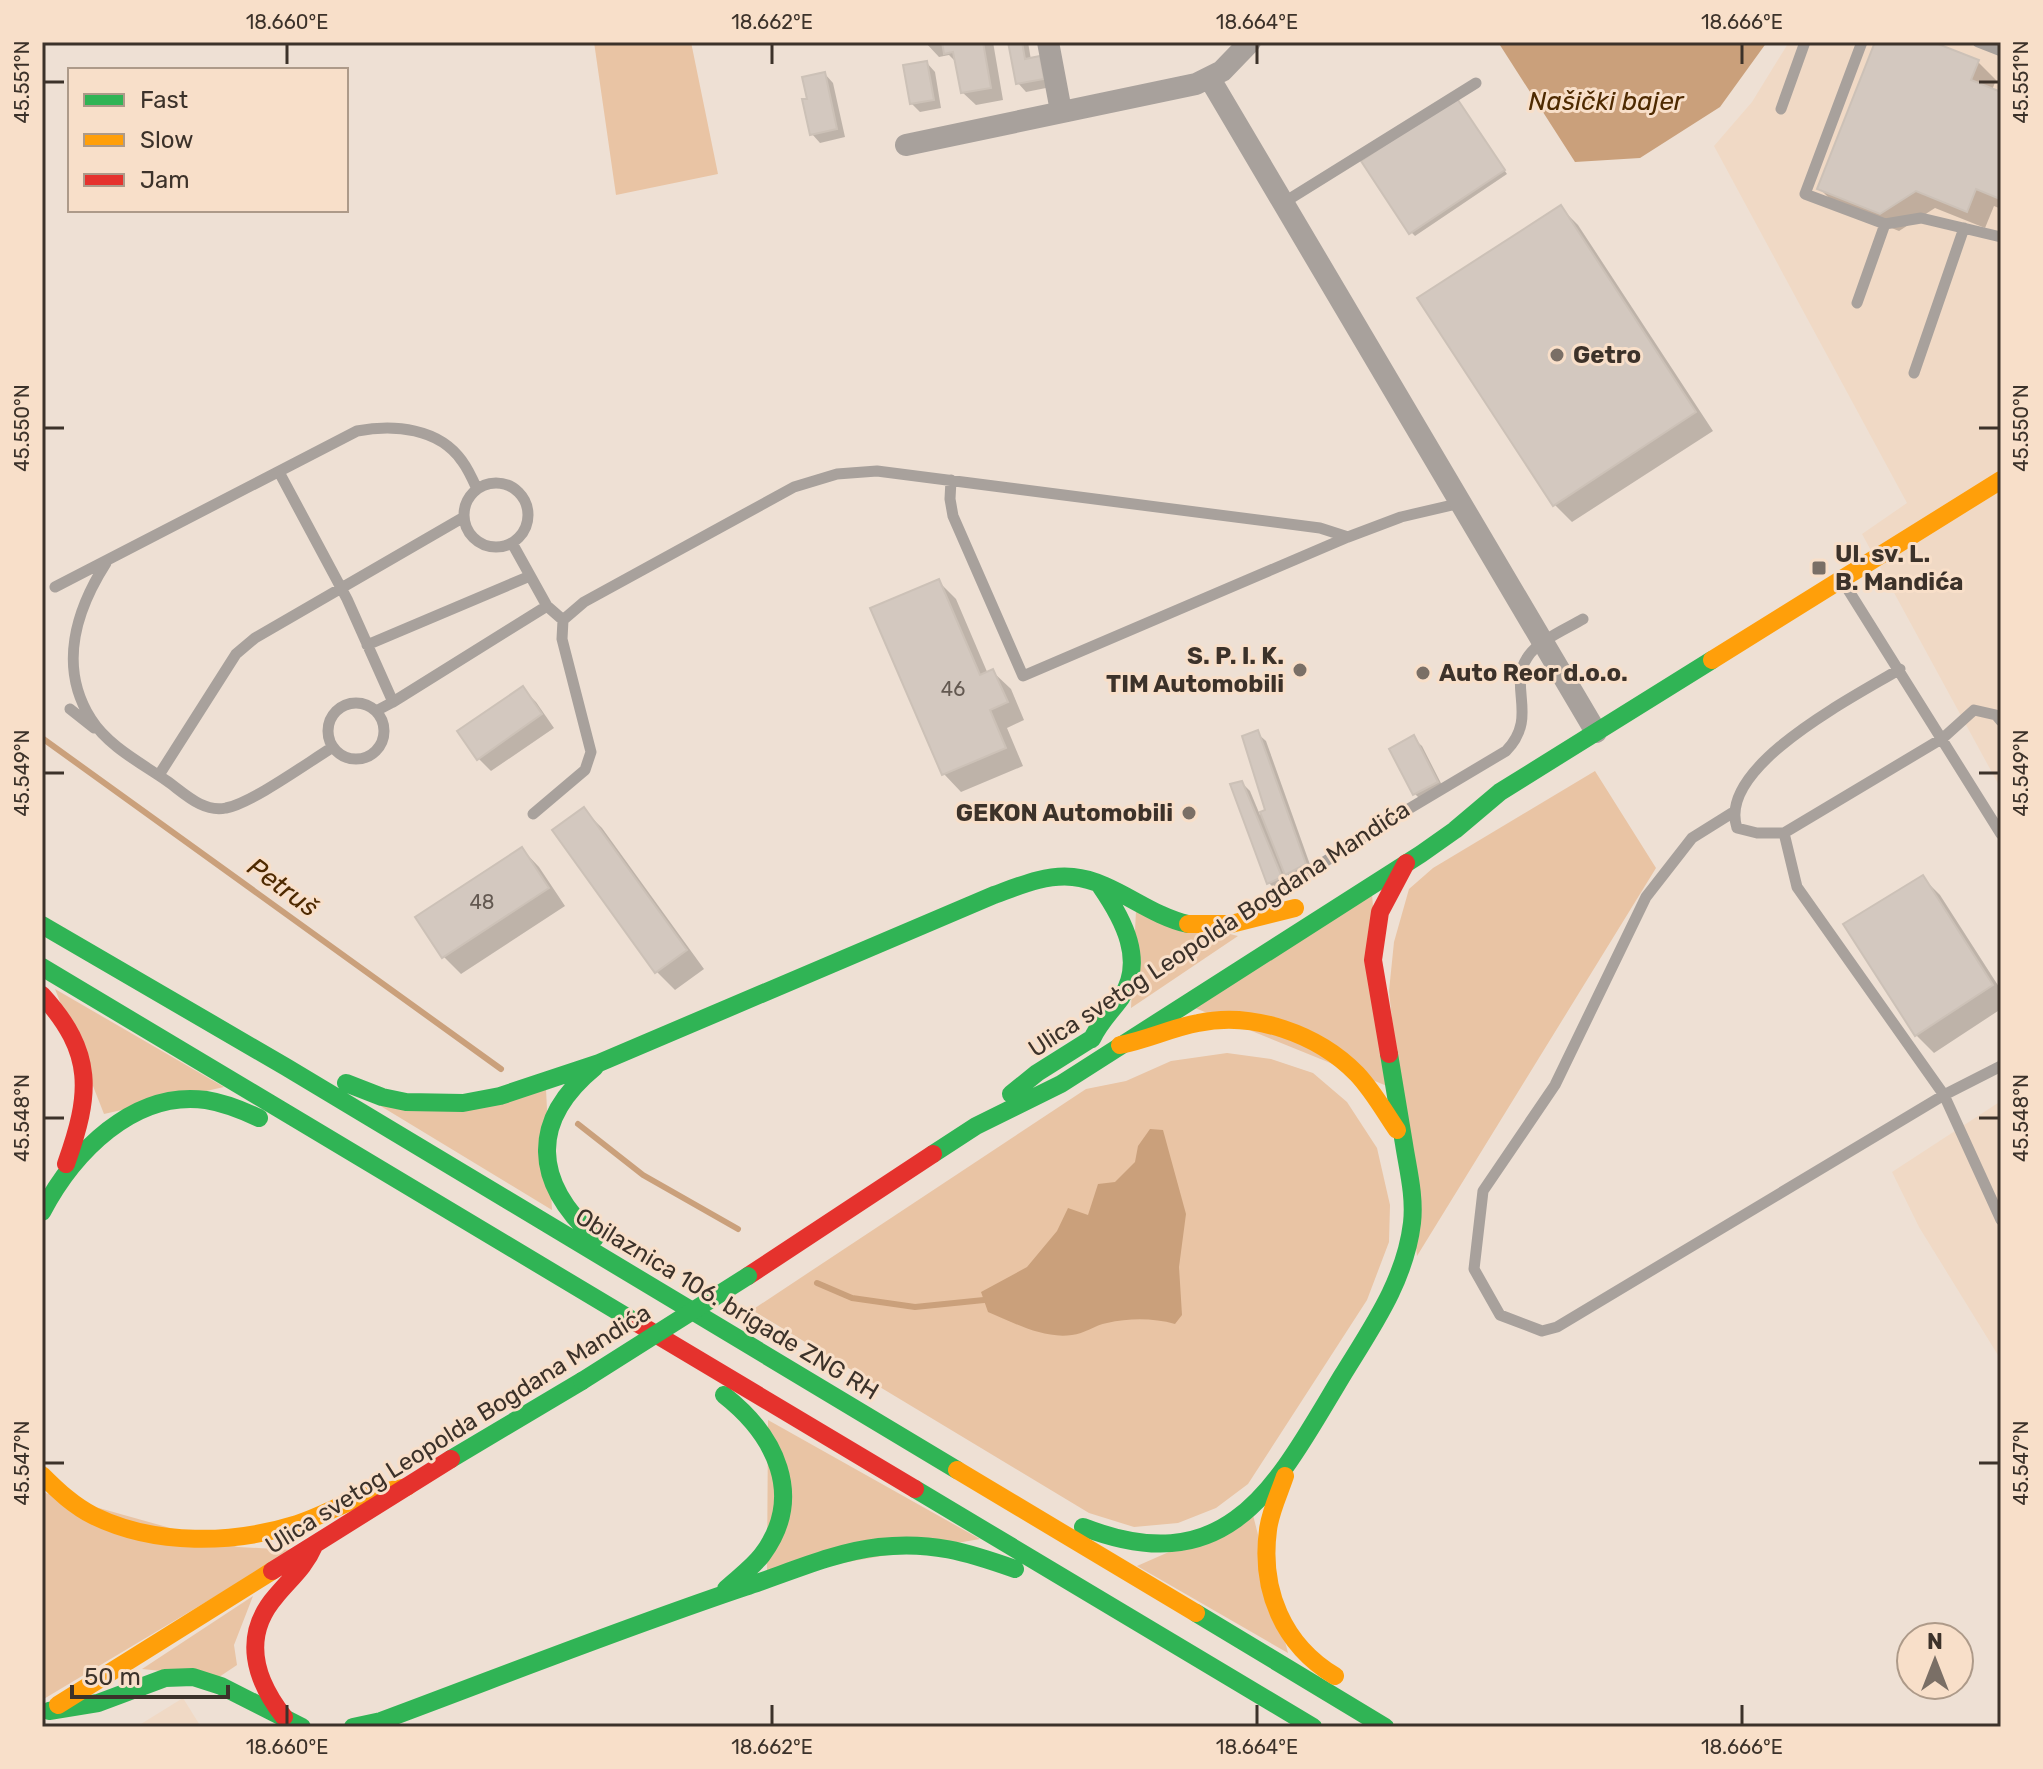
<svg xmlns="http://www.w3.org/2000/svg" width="2043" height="1769" font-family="Rubik,sans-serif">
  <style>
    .built { fill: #f0d9c5 }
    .green { fill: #e9c4a4 }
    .water { fill: #caa07b }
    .shadow { fill: #0003 }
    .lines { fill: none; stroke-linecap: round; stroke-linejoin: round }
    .stream { stroke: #caa07b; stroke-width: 6 }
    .building { fill: #d3c8bf; stroke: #ccc1b7; stroke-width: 2 }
    .lane { stroke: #a8a19c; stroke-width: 11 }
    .street { stroke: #a8a19c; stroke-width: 22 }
    .fast { stroke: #30b455; stroke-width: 18 }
    .slow { stroke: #ff9f0a; stroke-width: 18 }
    .jam { stroke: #e5322d; stroke-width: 18 }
    .fast-bridge { stroke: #30b455; stroke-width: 18 }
    .ticks { fill: none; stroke: #3c322a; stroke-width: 3 }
    .poi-dot { fill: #7a6f66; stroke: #f8dfc9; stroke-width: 3 }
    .labels { text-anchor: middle; stroke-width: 6; stroke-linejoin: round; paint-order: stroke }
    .number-label { font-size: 20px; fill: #635951 }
    .poi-label { font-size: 24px; font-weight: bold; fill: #3c322a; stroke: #f8dfc9; text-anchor: start }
    .street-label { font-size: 24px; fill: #3c322a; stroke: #f8dfc9 }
    .water-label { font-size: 26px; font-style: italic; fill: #4e2a01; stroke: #f8dfc9 }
    .neatline { fill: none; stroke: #3c322a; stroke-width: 3 }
    .ticks-label { font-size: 20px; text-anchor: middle; fill: #3c322a }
  </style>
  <rect width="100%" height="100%" fill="#eee0d4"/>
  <path class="built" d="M1789 42H2001V789L1862 534 1907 503 1714 146 1752 102Z
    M2001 1101V1360L1919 1227 1892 1172Z
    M183 1698 201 1727H136Z"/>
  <path class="green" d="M594 42H691L718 174 616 195Z
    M1595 771 1656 868 1417 1256 1389 991 1394 942 1409 889 1433 868Z
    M1372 894 1387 1086 1195 1008Z
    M1136 911 1238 936 1131 1008Z
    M55 989 224 1087 104 1114Z
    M1227 1053 1271 1059 1313 1073 1347 1102 1377 1148 1390 1205 1389 1242 1367 1300 1248 1484 1216 1508 1178 1523 1134 1527 1089 1513 752 1310 1086 1089 1126 1081 1171 1061Z
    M546 1089 552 1210 374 1102Z
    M768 1420 980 1539 767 1576Z
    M42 1492 238 1547 293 1550 42 1700Z
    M1253 1515 1288 1653 1137 1566Z
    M253 1596 234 1645 237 1665 219 1677 142 1669Z"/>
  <path class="water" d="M1498 42H1767L1720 107 1640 158 1575 162Z
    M1150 1129 1163 1130 1186 1214 1179 1267 1182 1315 1175 1324C1153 1318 1130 1318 1107 1323 1095 1325 1084 1334 1072 1335 1042 1339 1015 1323 988 1312L981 1292 1027 1267 1057 1231 1068 1208 1088 1215 1098 1184 1115 1182 1135 1162 1138 1146Z"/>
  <path class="shadow" d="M925 42H993L1003 100 976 105 962 92 958 64 949 55 939 57Z
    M1010 42H1028L1031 60 1051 87 1026 92 1018 83Z
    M1877 42H1928L1978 62 1996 80 1992 90 2001 94V209L1994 206 1985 228 1935 208 1899 231 1837 206 1819 188Z
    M927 63 935 72 941 108 920 112 911 103Z
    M825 74 833 83 845 137 820 143 812 134 809 100Z
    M1459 103 1507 174 1415 236 1411 232Z
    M1560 207 1578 225 1713 431 1572 522 1554 504Z
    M938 581 956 599 988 674 993 672 1011 689 1024 720 1007 728 1023 766 961 792 944 774Z
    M523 689 536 702 554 728 491 771 478 758Z
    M1257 733 1266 741 1313 873 1295 882 1282 869 1289 886 1277 891 1269 883 1242 783 1250 791 1260 815 1267 811Z
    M1413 738 1422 746 1445 791 1423 802 1415 794Z
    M584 810 602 828 704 969 675 990 657 972 555 831Z
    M522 849 539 867 565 906 461 974 443 956Z
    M1922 877 1940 895 2001 990V1009L1934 1053 1916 1035 1846 924Z"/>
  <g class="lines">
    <path class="stream" d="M42 738 501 1069
      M578 1124 643 1175 738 1229
      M817 1283 852 1298 915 1307 984 1300"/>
  </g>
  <path class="building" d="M942 42H983L991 88 961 93 953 52 944 54Z
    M1008 42H1022L1025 59 1040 56 1044 79 1016 84Z
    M1875 42H1933L1979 60 1971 80 2001 92 2000 199 1976 189 1967 212 1916 191 1880 214 1817 189Z
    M927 61 934 100 910 104 903 65Z
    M825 72 837 129 810 135 802 99H807L802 77Z
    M1456 97 1505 170 1409 234 1361 161Z
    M1561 205 1696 412 1553 506 1417 298Z
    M939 579 980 675 993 669 1008 702 990 710 1006 748 942 775 870 608Z
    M523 686 542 714 477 760 457 731Z
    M1258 730 1306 864 1285 875 1260 812 1265 810 1242 736Z
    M1414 735 1438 782 1413 795 1389 749Z
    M1242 781 1282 877 1267 884 1230 784Z
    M584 807 687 950 655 973 552 830Z
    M522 847 549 888 442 958 415 917Z
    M1923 875 1993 985 1915 1036 1843 924Z"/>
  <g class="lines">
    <path class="lane" d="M1862 42 1805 194 1885 224
      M1978 42 2001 51
      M1781 109 1805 42
      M1283 203 1476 83
      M1857 303 1885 224 1921 218 2001 237
      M1914 373 1964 228
      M279 472 347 599 393 702 376 711
      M951 480 950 499 953 516 1023 676 1348 537 1401 517 1461 503
      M464 515a32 32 0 1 1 64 0a32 32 0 1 1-64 0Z
      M512 543 547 606 563 620
      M106 563C76 610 58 667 91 719 108 746 141 763 167 781 184 793 203 813 226 808 252 803 307 763 333 747
      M1842 580 2001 834
      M55 587 357 431C394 424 439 428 462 461 468 469 473 480 477 489
      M367 645 530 576
      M1900 669C1856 696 1716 766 1737 828L1757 833H1784L1943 738 1974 710 1996 715 2001 721
      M393 702 547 606
      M328 731a28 28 0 1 1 56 0a28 28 0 1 1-56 0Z
      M70 709 94 728
      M159 775 236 654 255 638 464 517
      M1732 813 1692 838 1646 897 1555 1085 1483 1191 1474 1269 1500 1315 1542 1331 1557 1327 1944 1095 2001 1066
      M533 814 585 770 591 752 562 639 563 620 584 602 794 487 837 474 877 471 1320 528 1348 537
      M1784 833 1797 887 1944 1095 2001 1220
      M1268 898 1385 823 1506 751C1539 717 1508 687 1527 658 1537 641 1566 629 1583 619"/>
    <path class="street" d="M1048 42 1061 111
      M1210 79 1596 732
      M906 145 1196 84 1222 71 1250 42"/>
    <path class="fast" d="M42 925 286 1067 957 1470
      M42 967 637 1323
      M1092 1039C1099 1023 1111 1012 1121 998 1146 961 1123 919 1101 887
      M595 1067C529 1121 533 1182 595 1238
      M346 1083 382 1097 406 1102 463 1103 500 1096 599 1063 994 895C1019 886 1046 874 1073 877 1114 881 1147 915 1188 924
      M1011 1094 1037 1073 1091 1039
      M933 1154 976 1126 1061 1084 1421 854 1455 830 1500 792 1712 660
      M42 1212C73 1153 133 1090 206 1100 225 1103 242 1110 259 1118
      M724 1395C775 1435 806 1496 762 1555 752 1568 738 1578 726 1589
      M451 1459 582 1381
      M915 1489 1313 1727
      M1083 1527C1230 1584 1277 1484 1342 1376 1372 1327 1405 1281 1412 1223 1415 1196 1408 1170 1404 1144 1399 1114 1394 1084 1389 1054
      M1196 1613 1385 1727
      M49 1711 98 1703 165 1678 193 1677 221 1686 302 1727
      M353 1727 381 1721C502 1676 623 1628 745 1587 788 1573 834 1552 879 1547 931 1541 967 1552 1015 1569"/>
    <path class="slow" d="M1712 660 2001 480
      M1188 924H1231L1295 908
      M1120 1045C1147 1040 1171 1028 1198 1023 1253 1011 1318 1034 1357 1074 1373 1091 1384 1111 1397 1130
      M957 1470 1196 1613
      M42 1475C58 1491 74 1506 94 1516 156 1546 233 1544 297 1524 319 1517 338 1506 359 1498 375 1493 391 1490 407 1487
      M1285 1476C1279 1494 1270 1512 1268 1530 1260 1590 1283 1645 1335 1676
      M58 1705 272 1571"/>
    <path class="jam" d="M42 995C95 1053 91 1094 66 1164
      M1389 1054 1373 960 1380 912 1406 863
      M748 1276 933 1154
      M637 1323 915 1489
      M272 1571 451 1459
      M284 1717C255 1680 241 1636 276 1596 290 1579 305 1567 314 1546"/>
    <path class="fast-bridge" d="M582 1381 748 1276"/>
  </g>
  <path class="ticks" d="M287 44V64M772 44V64M1257 44V64M1742 44V64M44 82H64M1979 82H1999M44 428H64M1979 428H1999M44 773H64M1979 773H1999M44 1118H64M1979 1118H1999M44 1463H64M1979 1463H1999M287 1705V1725M772 1705V1725M1257 1705V1725M1742 1705V1725"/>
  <g class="poi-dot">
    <circle cx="1557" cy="355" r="8"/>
    <rect x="1811" y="560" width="16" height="16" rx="4"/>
    <circle cx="1300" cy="670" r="8"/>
    <circle cx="1423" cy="673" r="8"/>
    <circle cx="1189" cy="813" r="8"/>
  </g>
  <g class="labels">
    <g class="number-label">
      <text x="953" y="696">46</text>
      <text x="482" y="909">48</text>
    </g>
    <g class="poi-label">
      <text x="1573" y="363">Getro</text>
      <text x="1835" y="562">Ul. sv. L.<tspan x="1835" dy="28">B. Mandića</tspan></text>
      <text x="1284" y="664" text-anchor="end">S. P. I. K.<tspan x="1284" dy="28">TIM Automobili</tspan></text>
      <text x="1439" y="681">Auto Reor d.o.o.</text>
      <text x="1173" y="821" text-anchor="end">GEKON Automobili</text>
    </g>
    <g class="street-label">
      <text transform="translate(1219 929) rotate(-33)" y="8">Ulica svetog Leopolda Bogdana Mandića</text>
      <text transform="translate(727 1304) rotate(31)" y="8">Obilaznica 106. brigade ZNG RH</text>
      <text transform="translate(458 1429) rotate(-32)" y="8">Ulica svetog Leopolda Bogdana Mandića</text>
    </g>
    <g class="water-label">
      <text x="1606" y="110">Našički bajer</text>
      <text transform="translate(283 887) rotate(36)" y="9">Petruš</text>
    </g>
  </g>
  <rect width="2043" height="1769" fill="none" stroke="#f8dfc9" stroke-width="88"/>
  <rect x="68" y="68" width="280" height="144" fill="#f8dfc9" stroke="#ad9a89" stroke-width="2"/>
  <rect x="84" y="94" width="40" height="12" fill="#30b455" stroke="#ad9a89" stroke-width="2"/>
  <text x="140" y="108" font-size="24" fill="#3c322a">Fast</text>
  <rect x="84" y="134" width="40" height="12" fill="#ff9f0a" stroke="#ad9a89" stroke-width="2"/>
  <text x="140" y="148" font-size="24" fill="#3c322a">Slow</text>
  <rect x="84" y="174" width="40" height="12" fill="#e5322d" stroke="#ad9a89" stroke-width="2"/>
  <text x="140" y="188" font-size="24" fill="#3c322a">Jam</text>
  <g transform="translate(1935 1661)"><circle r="38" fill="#f8dfc9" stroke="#ad9a89" stroke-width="2"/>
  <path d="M0-6L14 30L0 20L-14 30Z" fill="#7a6f66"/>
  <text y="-12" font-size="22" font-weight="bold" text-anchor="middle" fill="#3c322a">N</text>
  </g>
  <path d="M72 1685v12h156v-12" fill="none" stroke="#3c322a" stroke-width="4"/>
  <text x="84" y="1685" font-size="24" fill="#3c322a" stroke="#f8dfc9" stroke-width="6" paint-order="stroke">50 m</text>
  <rect x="44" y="44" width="1955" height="1681" class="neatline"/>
  <g class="ticks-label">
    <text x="287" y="29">18.660°E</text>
    <text x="772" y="29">18.662°E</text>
    <text x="1257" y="29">18.664°E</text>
    <text x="1742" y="29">18.666°E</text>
    <text transform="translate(22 82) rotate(-90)" y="7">45.551°N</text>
    <text transform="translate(2021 82) rotate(-90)" y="7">45.551°N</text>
    <text transform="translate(22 428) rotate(-90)" y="7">45.550°N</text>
    <text transform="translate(2021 428) rotate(-90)" y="7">45.550°N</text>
    <text transform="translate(22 773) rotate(-90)" y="7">45.549°N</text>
    <text transform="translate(2021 773) rotate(-90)" y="7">45.549°N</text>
    <text transform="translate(22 1118) rotate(-90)" y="7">45.548°N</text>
    <text transform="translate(2021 1118) rotate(-90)" y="7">45.548°N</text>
    <text transform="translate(22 1463) rotate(-90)" y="7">45.547°N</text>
    <text transform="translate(2021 1463) rotate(-90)" y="7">45.547°N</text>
    <text x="287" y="1754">18.660°E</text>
    <text x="772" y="1754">18.662°E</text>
    <text x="1257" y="1754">18.664°E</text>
    <text x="1742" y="1754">18.666°E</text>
  </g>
</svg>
